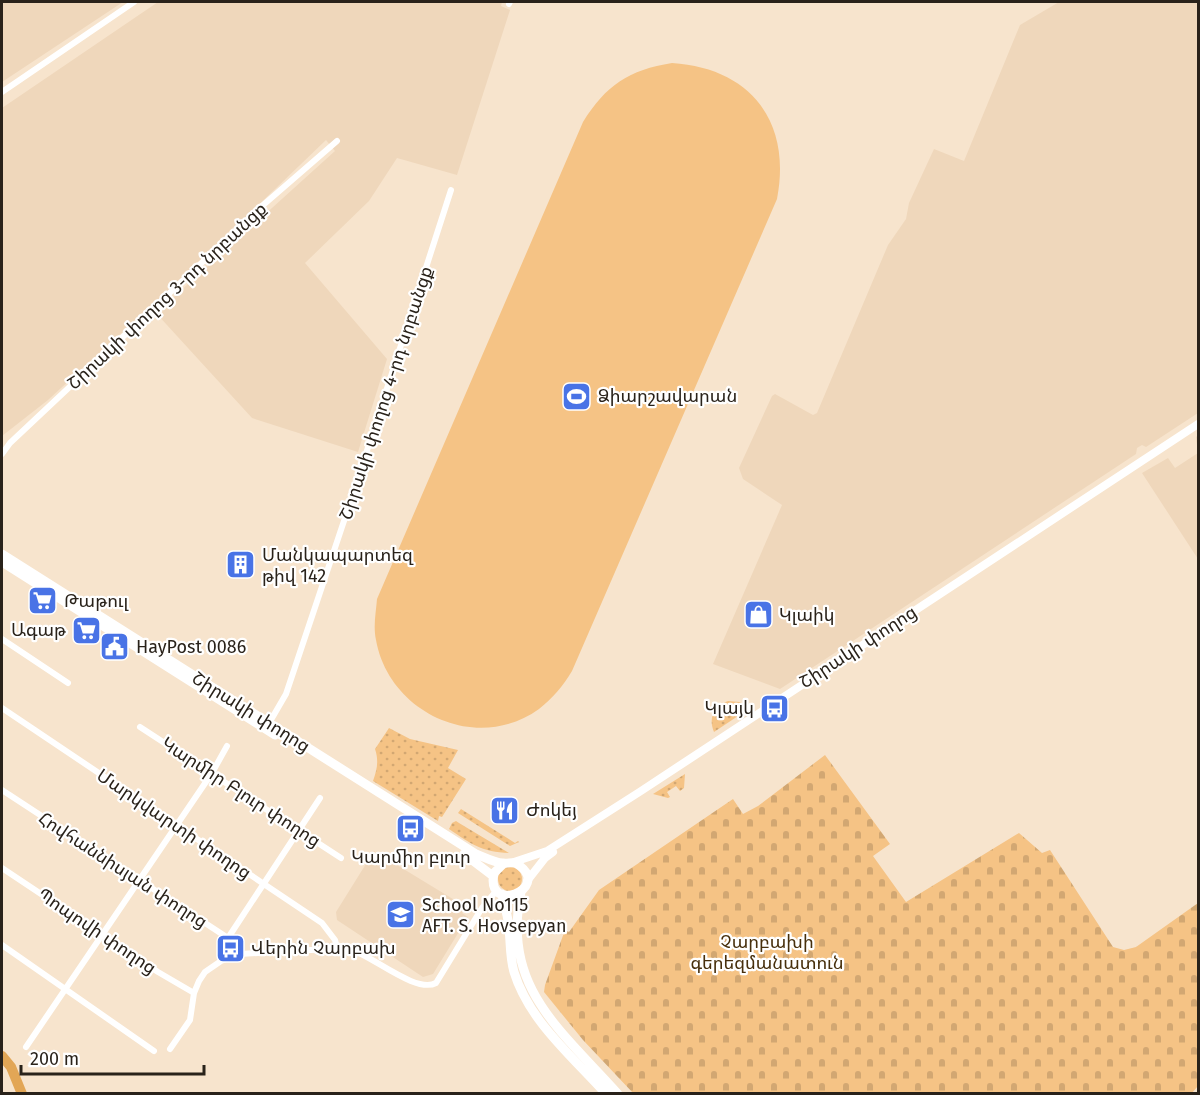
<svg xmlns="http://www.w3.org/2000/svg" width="1200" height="1095" font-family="'Fira Sans','Noto Sans Armenian',sans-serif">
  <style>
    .built { fill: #efd7bb }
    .grass { fill: url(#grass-dots) }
    .cemetery { fill: url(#cemetery-stones) }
    .park { fill: #f5c385 }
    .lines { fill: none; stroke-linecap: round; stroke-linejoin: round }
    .river { stroke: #e2a656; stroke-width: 10 }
    .minor { stroke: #fff; stroke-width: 6 }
    .major { stroke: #fff; stroke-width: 8 }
    .highway { stroke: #fff; stroke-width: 9 }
    .labels { text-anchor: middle; stroke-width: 4.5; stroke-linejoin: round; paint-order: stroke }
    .street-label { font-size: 18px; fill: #29221a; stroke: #fff }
    .poi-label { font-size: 18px; fill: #29221a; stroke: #fff; text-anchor: start }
    .park-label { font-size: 18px; fill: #472f0c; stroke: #fff }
  </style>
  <defs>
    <pattern id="grass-dots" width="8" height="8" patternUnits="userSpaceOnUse" patternTransform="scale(1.5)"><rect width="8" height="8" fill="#f5c385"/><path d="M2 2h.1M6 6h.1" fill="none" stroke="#d2a772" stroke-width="1.8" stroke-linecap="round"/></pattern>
    <pattern id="cemetery-stones" width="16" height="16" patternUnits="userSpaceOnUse" patternTransform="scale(1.5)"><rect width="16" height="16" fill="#f5c385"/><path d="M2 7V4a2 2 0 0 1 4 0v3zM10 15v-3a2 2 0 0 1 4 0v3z" fill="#d2a772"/></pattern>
  </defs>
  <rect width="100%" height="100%" fill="#f7e4cd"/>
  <path class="built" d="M2 2H123L2 82Z
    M158 2H502L501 6 510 10 457 175 397 158 369 201 305 263 387 359 358 452 252 418 156 313 335 151 326 140 165 295 110 343 48 400 2 436V108Z
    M1059 2H1198V413L1146 447 1142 445 1137 448 1136 454 780 689 713 664 782 505 743 479 739 468 772 396 775 394 813 415 817 413 888 245 906 219 909 203 934 149 964 161 1020 25Z
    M1198 435V559L1142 473 1168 458 1175 468 1198 453 1196 437Z
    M374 851 466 907 462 913 468 917 433 974 423 977 337 920 336 912Z"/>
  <path class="grass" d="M728 701 740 702 750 708 714 732C708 718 714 706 728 701Z
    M389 728 410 739 458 750 448 768 466 779 442 817 439 816 438 821 373 781C377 770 379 761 375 749Z
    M685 774 684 788 680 791 676 786 667 792 670 797 668 798 653 794Z
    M461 809 515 843 518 841 519 842 510 846 458 813Z
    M456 821 459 823 509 853C482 852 471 844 449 829L452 823Z
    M498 879a12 12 0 1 1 24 0a12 12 0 1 1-24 0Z"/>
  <path class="cemetery" d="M825 755 890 844 873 856 906 902 1019 833 1042 853 1050 850 1113 947 1124 950 1136 947 1198 903V1086L1191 1094 633 1093 583 1040 544 992 545 985 565 930 569 932 599 890 733 799 743 814 758 806Z"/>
  <path class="park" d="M672 63C750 68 792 121 777 199L572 671C563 686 553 698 539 709 477 754 389 713 376 640 373 626 376 612 377 599L583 122C606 85 629 70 672 63Z"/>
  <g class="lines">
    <path class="river" d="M2 1056 11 1067 22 1094"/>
    <path class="minor" d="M509 4 510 2
      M2 92 134 2
      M2 454 10 443 262 206 337 141
      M2 639 68 683
      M2 708 322 923 335 940 337 948
      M268 725 286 694 353 494 451 190
      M140 727 341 858
      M2 790 228 938 240 954
      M2 868 158 972 194 993
      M228 938 320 798
      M2 945 154 1051
      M26 1047 212 773 227 746
      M170 1049 190 1020 194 993 199 981 205 972 221 961 240 954 347 948C371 954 415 994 436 983L482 908 497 890"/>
    <path class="major" d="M514 862 547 851 641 791 1198 424
      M527 881 545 858 553 852"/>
    <path class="highway" d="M2 554 476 854C484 857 495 863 503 863 510 864 514 860 520 866 550 889 485 915 494 873L503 864
      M2 562 275 735
      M464 854 493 876
      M521 892C501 987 561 1030 618 1094
      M502 894C503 903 507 912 508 921 511 938 509 955 514 972 529 1021 573 1057 606 1094"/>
  </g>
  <defs>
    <symbol id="stadium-square" viewBox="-11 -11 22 22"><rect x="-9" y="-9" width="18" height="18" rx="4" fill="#4973e6" stroke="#fff"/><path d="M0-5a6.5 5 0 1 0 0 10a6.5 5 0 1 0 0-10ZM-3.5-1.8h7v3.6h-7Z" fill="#fff"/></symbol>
    <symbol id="building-square" viewBox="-11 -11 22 22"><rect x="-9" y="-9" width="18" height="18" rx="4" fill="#4973e6" stroke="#fff"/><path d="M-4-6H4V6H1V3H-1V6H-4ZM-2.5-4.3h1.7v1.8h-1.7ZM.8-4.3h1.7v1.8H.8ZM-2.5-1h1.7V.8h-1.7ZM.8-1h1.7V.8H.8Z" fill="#fff"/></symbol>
    <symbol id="supermarket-square" viewBox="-11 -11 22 22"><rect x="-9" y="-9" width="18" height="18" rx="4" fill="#4973e6" stroke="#fff"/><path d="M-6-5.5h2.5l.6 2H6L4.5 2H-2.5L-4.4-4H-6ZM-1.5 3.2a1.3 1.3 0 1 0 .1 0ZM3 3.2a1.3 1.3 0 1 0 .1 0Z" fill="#fff"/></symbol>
    <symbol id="shop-square" viewBox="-11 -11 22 22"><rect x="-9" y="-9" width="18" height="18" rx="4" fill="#4973e6" stroke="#fff"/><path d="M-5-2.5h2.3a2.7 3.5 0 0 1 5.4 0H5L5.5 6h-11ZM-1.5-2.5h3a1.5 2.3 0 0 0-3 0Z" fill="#fff"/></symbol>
    <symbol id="civic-square" viewBox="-11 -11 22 22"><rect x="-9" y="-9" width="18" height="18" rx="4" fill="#4973e6" stroke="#fff"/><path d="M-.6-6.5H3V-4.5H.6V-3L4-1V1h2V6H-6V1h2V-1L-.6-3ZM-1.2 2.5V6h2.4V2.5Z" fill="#fff"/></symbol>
    <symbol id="bus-square" viewBox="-11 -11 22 22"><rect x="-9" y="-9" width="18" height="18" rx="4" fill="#4973e6" stroke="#fff"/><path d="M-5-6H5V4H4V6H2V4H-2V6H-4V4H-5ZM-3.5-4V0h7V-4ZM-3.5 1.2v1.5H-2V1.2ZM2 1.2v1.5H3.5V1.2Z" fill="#fff"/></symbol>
    <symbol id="restaurant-square" viewBox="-11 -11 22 22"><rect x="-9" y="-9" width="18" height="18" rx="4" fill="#4973e6" stroke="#fff"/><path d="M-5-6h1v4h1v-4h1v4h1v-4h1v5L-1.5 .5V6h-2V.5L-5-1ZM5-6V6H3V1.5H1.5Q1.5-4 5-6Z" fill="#fff"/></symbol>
    <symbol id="school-square" viewBox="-11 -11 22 22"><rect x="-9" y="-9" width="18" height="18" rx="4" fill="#4973e6" stroke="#fff"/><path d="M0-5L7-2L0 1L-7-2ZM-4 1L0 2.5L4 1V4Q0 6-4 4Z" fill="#fff"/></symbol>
  </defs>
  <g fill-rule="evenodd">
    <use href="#stadium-square" x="560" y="380" width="33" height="33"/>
    <use href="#building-square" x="224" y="548" width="33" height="33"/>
    <use href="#supermarket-square" x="26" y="584" width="33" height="33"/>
    <use href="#shop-square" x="742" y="598" width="33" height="33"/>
    <use href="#supermarket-square" x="70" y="614" width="33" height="33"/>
    <use href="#civic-square" x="98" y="630" width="33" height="33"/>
    <use href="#bus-square" x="758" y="692" width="33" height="33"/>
    <use href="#restaurant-square" x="488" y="794" width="33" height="33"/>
    <use href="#bus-square" x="394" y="812" width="33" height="33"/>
    <use href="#school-square" x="384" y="898" width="33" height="33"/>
    <use href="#bus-square" x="214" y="932" width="33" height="33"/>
  </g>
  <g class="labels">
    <g class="street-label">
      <text transform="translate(167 296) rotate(-43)" y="6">Շիրակի փողոց 3-րդ նրբանցք</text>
      <text transform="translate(386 393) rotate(-72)" y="6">Շիրակի փողոց 4-րդ նրբանցք</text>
      <text transform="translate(858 647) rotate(-33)" y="6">Շիրակի փողոց</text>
      <text transform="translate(251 712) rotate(32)" y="6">Շիրակի փողոց</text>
      <text transform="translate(241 792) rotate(33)" y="6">Կարմիր Բլուր փողոց</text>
      <text transform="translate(174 824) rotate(34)" y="6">Մարկվարտի փողոց</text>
      <text transform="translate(123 870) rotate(33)" y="6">Հովհաննիսյան փողոց</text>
      <text transform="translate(97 931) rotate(34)" y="6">Պոպովի փողոց</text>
    </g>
    <g class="poi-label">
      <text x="598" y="402">Ձիարշավարան</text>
      <text x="262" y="561">Մանկապարտեզ<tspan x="262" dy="21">թիվ 142</tspan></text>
      <text x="64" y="607">Թաթուլ</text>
      <text x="779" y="621">Կլաիկ</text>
      <text x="66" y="636" text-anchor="end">Ագաթ</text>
      <text x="136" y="653">HayPost 0086</text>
      <text x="754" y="714" text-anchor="end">Կլայկ</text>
      <text x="526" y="816">Ժոկեյ</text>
      <text x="411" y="863" text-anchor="middle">Կարմիր բլուր</text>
      <text x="422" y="911">School No115<tspan x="422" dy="21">AFT. S. Hovsepyan</tspan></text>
      <text x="251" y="954">Վերին Չարբախ</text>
    </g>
    <g class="park-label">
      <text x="767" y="948">Չարբախի<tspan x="767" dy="21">գերեզմանատուն</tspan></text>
    </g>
  </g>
  <rect width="1200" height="1095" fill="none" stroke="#29221a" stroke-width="6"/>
  <path d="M21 1065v9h183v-9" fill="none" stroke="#29221a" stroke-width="3"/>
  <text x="30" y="1065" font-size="18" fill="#29221a" stroke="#ffffff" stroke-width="4.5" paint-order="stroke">200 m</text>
</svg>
